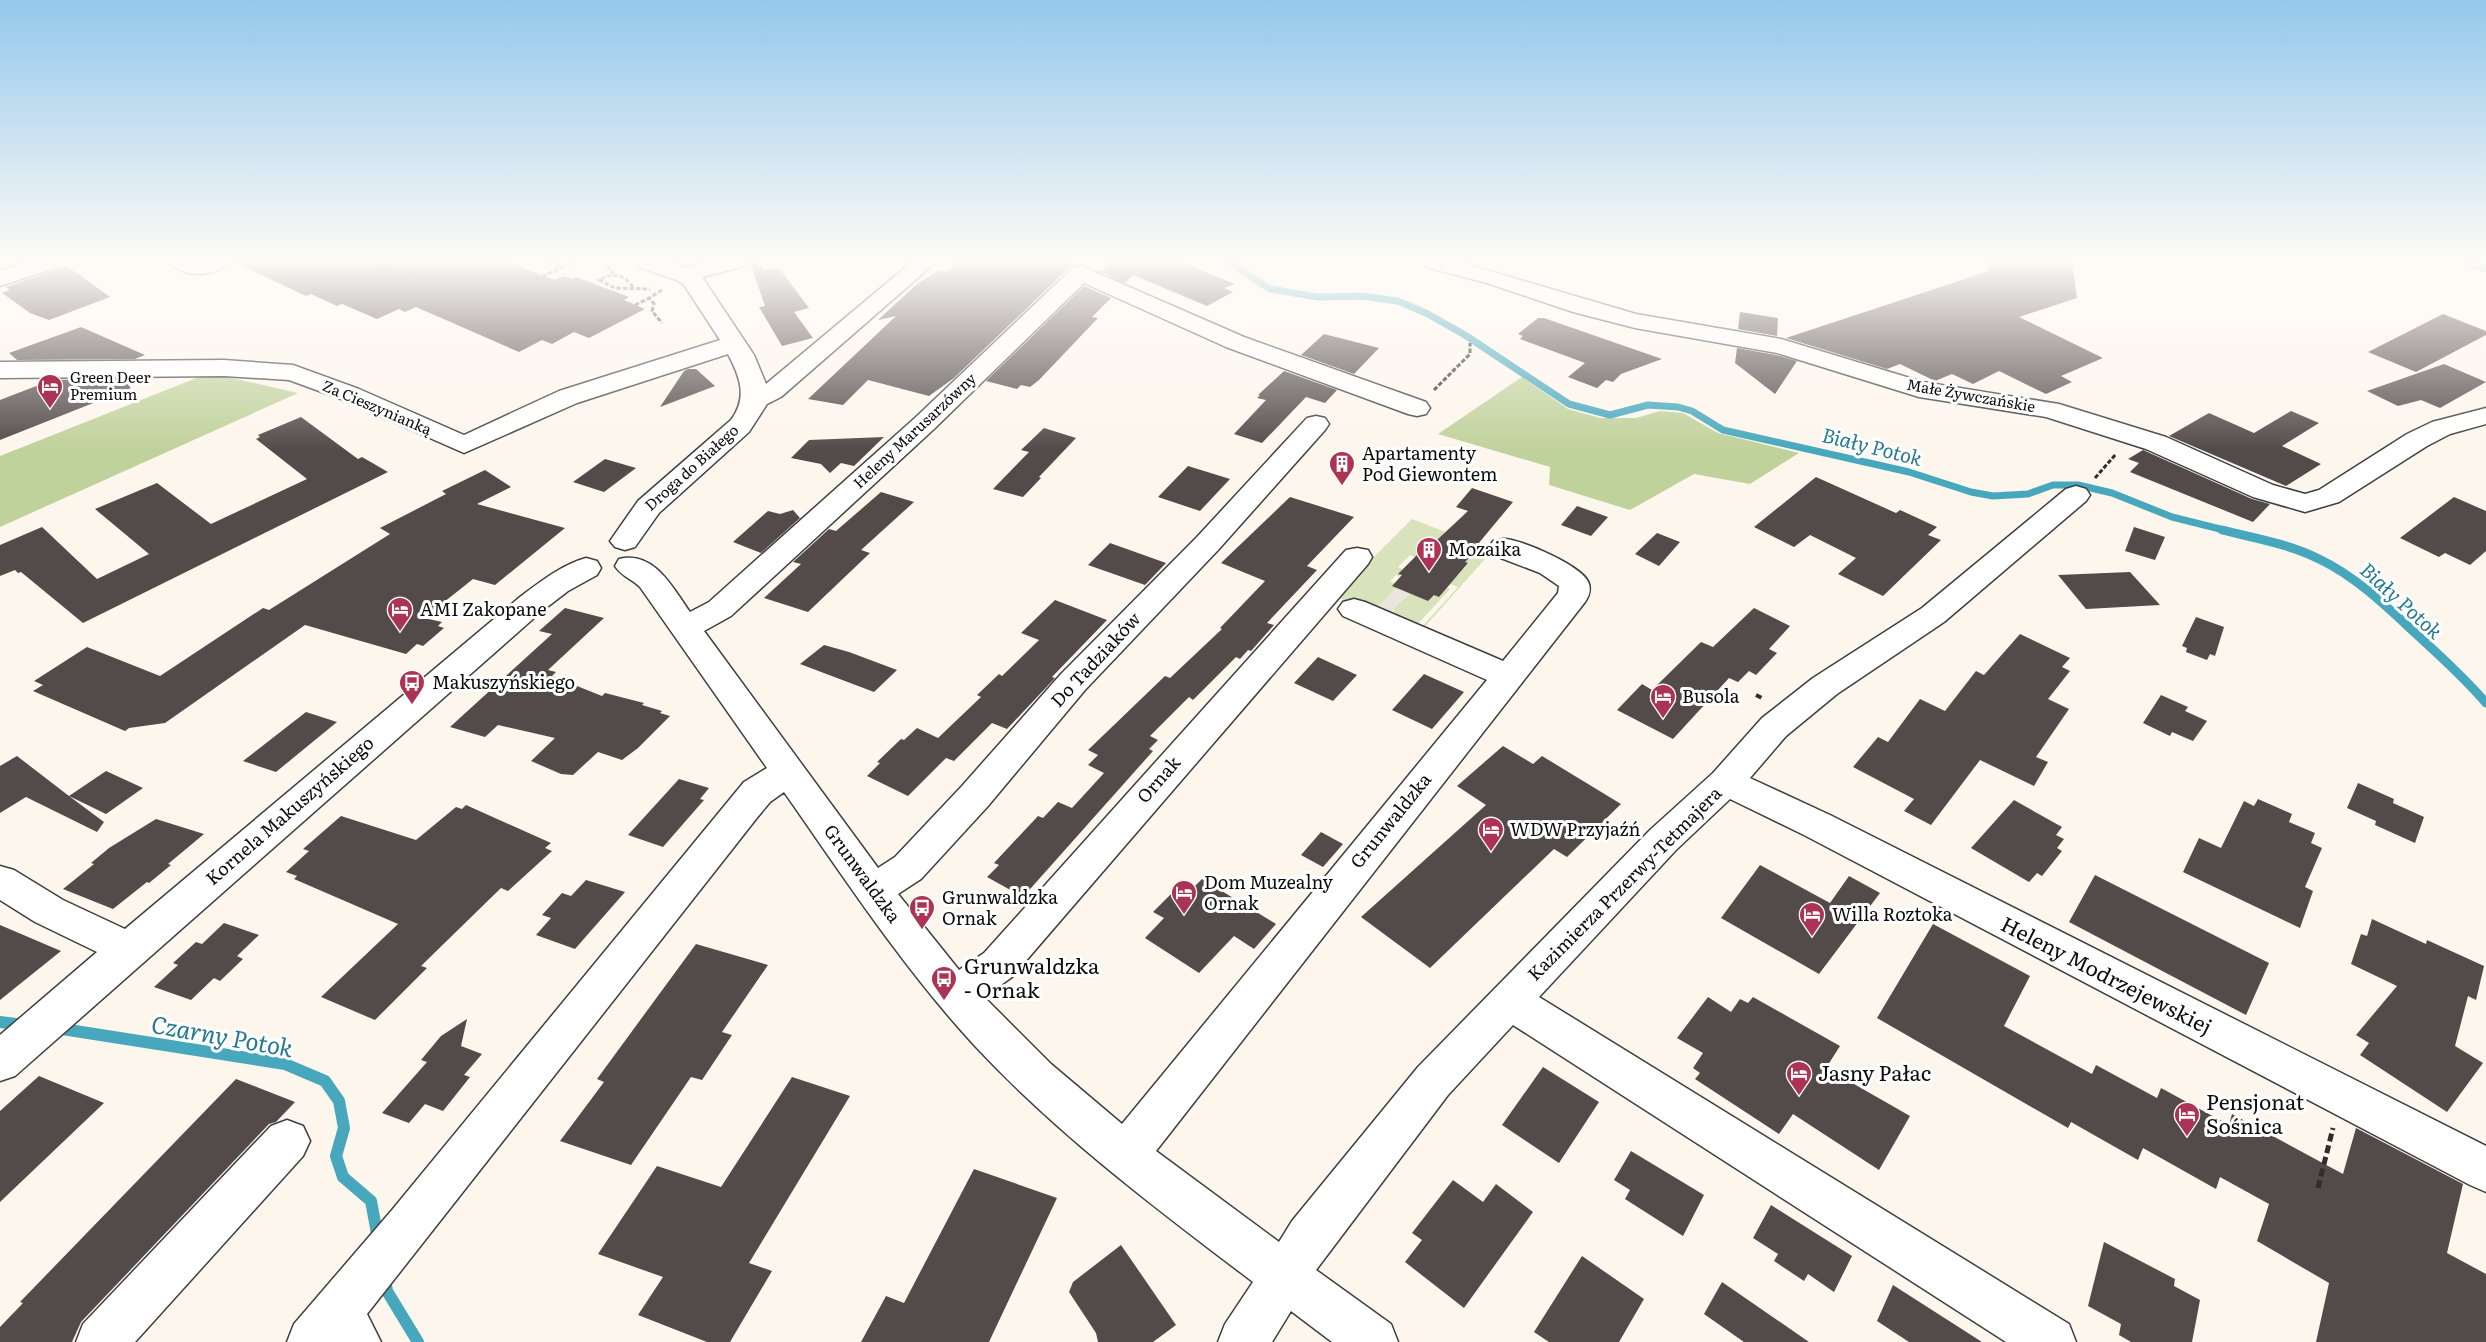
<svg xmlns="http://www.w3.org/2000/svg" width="2486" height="1342" font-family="Literata,serif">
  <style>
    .green { fill: #d9e3bb }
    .forest { fill: #c0d29c }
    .plaza { fill: #ece5dd }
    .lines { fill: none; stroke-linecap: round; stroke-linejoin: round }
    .stream-far2 { stroke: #47a8bd; stroke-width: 7 }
    .stream-far1 { stroke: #47a8bd; stroke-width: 9 }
    .stream { stroke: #47a8bd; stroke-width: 12 }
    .building { fill: #534b4a }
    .minor-casing { stroke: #3f3f3f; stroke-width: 3 }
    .path-far2 { stroke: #2e2e2e; stroke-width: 3; stroke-dasharray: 4.5 2; stroke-linecap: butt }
    .path-far1 { stroke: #2e2e2e; stroke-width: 4; stroke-dasharray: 6 3; stroke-linecap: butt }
    .path { stroke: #2e2e2e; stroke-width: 5; stroke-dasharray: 8 4; stroke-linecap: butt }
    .minor { fill: #fff; fill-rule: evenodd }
    .labels { text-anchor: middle; stroke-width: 6; stroke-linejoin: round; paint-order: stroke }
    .far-poi-label { font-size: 15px; fill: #0c0c0c; stroke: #fff; text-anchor: start }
    .far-street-label { font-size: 15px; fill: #0c0c0c; stroke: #fff }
    .poi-label { font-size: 18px; fill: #0c0c0c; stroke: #fff; text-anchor: start }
    .street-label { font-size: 18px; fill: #0c0c0c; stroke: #fff }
    .water-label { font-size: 20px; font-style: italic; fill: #24788f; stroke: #fff }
    .near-poi-label { font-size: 21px; fill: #0c0c0c; stroke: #fff; text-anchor: start }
    .near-street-label { font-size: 21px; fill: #0c0c0c; stroke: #fff }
    .near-water-label { font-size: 24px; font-style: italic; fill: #24788f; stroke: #fff }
  </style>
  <rect width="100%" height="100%" fill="#fdf6ed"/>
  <path class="green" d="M1412 519 1493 550 1420 632 1418 631 1458 587 1450 584 1469 563H1464L1426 545 1420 551 1426 553H1419L1416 558 1410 555 1398 567 1404 570 1399 574 1403 578 1396 575 1390 581 1396 585 1392 587H1398L1373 612 1335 596Z
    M1446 587 1450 589 1413 629 1393 615 1394 608 1411 592 1429 598 1435 594 1439 597Z"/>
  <path class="forest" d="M209 373 298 393 0 527V456Z
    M1522 377 1568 409 1600 418H1636L1660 411 1683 413 1718 433 1799 453 1750 484 1694 474 1630 510 1549 485 1550 467 1438 434Z"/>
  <path class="plaza" d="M1398 587 1411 592 1394 608 1393 615 1373 612Z"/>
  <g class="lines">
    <path class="stream-far2" d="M1229 262 1270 289 1318 297 1362 296 1398 301 1426 313 1465 335 1569 404 1610 415 1648 405 1678 407 1692 411 1723 430 1909 472 1971 492 1993 496 2028 494 2053 485H2078L2112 493 2172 517 2228 531
      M2464 262 2486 269"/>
    <path class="stream-far1" d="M2222 530C2255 538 2289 544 2319 559 2355 576 2385 605 2414 632 2439 655 2464 677 2486 703"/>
    <path class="stream" d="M0 1022 24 1025
      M56 1028 285 1064 325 1081 339 1101 344 1128 336 1156 343 1177 371 1201 378 1239
      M385 1280 387 1291 418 1342"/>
  </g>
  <path class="building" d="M234 262H507L555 280 564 276 572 279 576 277 629 297 624 300 645 309 589 338 574 332 552 344 542 340 519 352 416 307 405 312 399 309 377 319 342 304 337 306 311 294 306 296Z
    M750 262H757L764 270 779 268 809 308 794 312 813 338 782 346 759 307 765 306Z
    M958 262H1062L1076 265 1071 266 954 378 929 396 868 380 843 405 808 399 896 316 878 320 917 284 938 271 946 272Z
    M1102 262H1181L1235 284 1224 288 1233 292 1207 306 1133 275 1125 283 1094 269 1102 271 1108 265Z
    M1987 262H2072L2077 298 2019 317 2103 358 2061 376 2072 382 2046 394 1999 371 1973 384 1952 374 1935 381 1900 364 1887 369 1786 338 1989 271Z
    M67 266 110 297 49 320 30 313 2 293 10 290 6 287Z
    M1084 286 1111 298 1092 317 1098 318 1039 380 1030 387 1021 385 1017 389 986 381Z
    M1740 312 1778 318 1777 336 1738 329Z
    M2443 314 2486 331V335L2416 372 2368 352Z
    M1538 318H1544L1662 359 1621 374 1613 382 1606 380 1597 388 1568 377 1585 363 1520 339 1523 336 1518 334Z
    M81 327 145 355 135 359 17 360 9 353Z
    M1324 334 1379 348 1354 374 1301 355Z
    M1737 348 1776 355 1797 361 1775 394 1735 363Z
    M2444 364 2486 382 2440 408 2421 400 2398 406 2367 391Z
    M688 369H696L715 386 660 407 684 371Z
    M1284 371 1337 390 1325 403 1306 397 1262 443 1234 434 1266 400 1257 398 1260 395H1258Z
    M123 379 131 388 0 440V400L44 383 40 380Z
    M2291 411 2319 423 2282 446 2321 464 2286 486 2169 436 2209 413 2254 433Z
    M301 417 358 459 362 457 388 472 83 623 21 572 18 573 15 570 0 576V545L42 527 97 579 149 554 95 509 157 483 211 524 307 479 256 439 260 437 258 435Z
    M1044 428 1076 438 1039 477 1041 478 1023 497 993 489 1029 452 1021 450Z
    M884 437 854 466 841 463 830 473 821 464 791 458 809 440Z
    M2143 450 2252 499 2270 504 2253 522 2130 472 2139 463 2128 459Z
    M605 459 636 468 604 492 573 482Z
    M1188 466 1230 479 1200 511 1158 497Z
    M485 470 511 487 477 504 565 528 495 585 473 579 424 618 442 622 438 626 444 628 423 646 417 644 406 654 305 625 165 723 129 728 125 731 33 691 43 685 34 681 87 647 160 676 263 608 269 610 390 534 380 528 446 494 442 491Z
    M1816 477 1896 513 1900 510 1937 527 1928 535 1941 540 1883 596 1838 574 1856 558 1810 535 1794 547 1754 527Z
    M1472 488 1513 502 1468 556 1470 557 1465 562 1468 563 1439 597 1434 595 1428 601 1392 586 1402 575 1398 574 1419 553 1422 554 1468 511 1456 507Z
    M881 492 914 502 861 550 870 553 808 612 764 598 801 564 793 562 829 529 836 531Z
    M1290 497 1354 517 1307 566 1317 570 1267 623 1274 625 1251 651 1248 650 1240 659 1236 657 1193 700 1189 697 1150 736 1158 740 1149 749 1153 751 1023 897 987 877 999 865 994 863 1038 816 1043 818 1058 802 1072 808 1104 773 1088 765 1098 755 1088 750 1165 676 1170 678 1222 629 1220 628 1265 581 1221 563Z
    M2454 497 2486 511V551L2470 565 2445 553 2439 557 2400 538Z
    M1577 506 1608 517 1591 536 1561 525Z
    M793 510 800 518 761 553 733 542 768 511 780 514Z
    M2134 527 2165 537 2155 560 2125 551Z
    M1657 533 1680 542 1659 566 1635 554Z
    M1110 543 1166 563 1145 585 1088 565Z
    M2130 572 2160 605 2086 609 2058 575Z
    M1055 600 1107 620 1052 677 1055 678 1007 729 992 723 954 761 946 758 908 796 867 776 880 763 877 762 901 739 904 740 917 728 938 738 981 697 977 695 999 674 1002 676 1039 640 1021 633Z
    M565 608 604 618 548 670 556 672 552 676 602 696 605 693 644 703 642 705 662 711 660 713 670 716 638 748 622 760 598 752 573 775 561 774 531 761 555 738 498 725 485 737 450 727 552 634 539 631Z
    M1754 608 1790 626 1769 649 1777 653 1756 675 1749 671 1738 682 1729 678 1673 739 1617 710 1642 684 1652 690 1701 642 1713 647Z
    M2196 617 2224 627 2215 656 2210 654 2207 660 2186 652 2187 648 2182 646Z
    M2020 634 2070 658 2062 667 2070 671 2048 699 2069 709 2036 757 2048 762 2034 786 1980 760 1931 825 1904 811 1914 799 1853 767 1878 737 1888 742 1920 699 1945 711 1976 671 1984 675Z
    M824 645 849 652 897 670 874 692 800 664Z
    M1318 657 1357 675 1333 701 1294 683Z
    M1424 674 1464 692 1432 729 1392 710Z
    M2161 695 2188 707 2185 711 2207 721 2193 741 2172 732 2170 736 2143 723Z
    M306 712 337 722 276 772 243 761Z
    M1503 746 1533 764 1542 756 1621 804 1567 857 1554 849 1430 968 1361 917 1486 805 1457 786Z
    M17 756 69 796 106 771 143 788 106 814 69 796 104 822 97 832 26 797 0 813V766Z
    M679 779 709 788 700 799 704 800 663 847 628 835Z
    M2358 783 2394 799 2393 803 2424 817 2415 843 2375 825 2376 821 2347 808Z
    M2258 799 2292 814 2289 822 2315 833 2311 843 2322 848 2305 887 2313 891 2300 928 2183 872 2199 838 2221 848 2244 801 2254 806Z
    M2014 800 2062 827 2056 835 2064 839 2057 848 2062 851 2042 876 2037 873 2029 882 1971 848Z
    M466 805 551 843 545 848 552 851 508 891 501 888 421 966 427 968 375 1020 321 997 398 924 294 879 297 876 286 872 309 851 303 849 341 816 416 840 456 807 462 809Z
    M156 819 204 834 168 864 171 865 149 883 147 882 113 909 63 889 94 864 91 863 109 848Z
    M1321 832 1343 844 1323 867 1301 855Z
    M1760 865 1830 903 1849 876 1880 893 1819 974 1721 918Z
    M2095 875 2269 963 2246 1015 2069 922Z
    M1202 879 1276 924 1254 949 1234 936 1199 973 1145 938 1164 918 1153 912 1172 893 1182 899Z
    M586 880 625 892 575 949 536 935 551 918 542 915 562 893 571 896Z
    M2372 919 2426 944 2427 940 2484 966 2476 1000 2468 996 2455 1046 2483 1063 2447 1112 2360 1055 2369 1043 2356 1035 2397 986 2351 964 2361 934 2367 936Z
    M224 923 259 935 237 956 243 959 220 981 214 978 191 1000 154 987 178 965 173 963 196 942 202 944Z
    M1933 924 2030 976 2004 1026 2092 1074 2096 1065 2157 1098 2161 1088 2229 1125 2232 1114 2343 1174 2356 1128 2463 1184 2447 1253 2486 1274V1342H2316L2329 1283 2257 1241 2269 1204 2220 1177 2216 1189 2143 1148 2138 1160 2071 1122 2068 1128 1877 1018Z
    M0 925 61 951 0 1000Z
    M696 944 768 965 722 1032 732 1035 702 1080 691 1077 631 1165 560 1141 604 1082 597 1079Z
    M1708 997 1731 1012 1740 999 1748 1003 1753 997 1840 1046 1826 1068 1910 1116 1879 1170 1793 1114 1779 1134 1695 1079 1700 1073 1693 1068 1703 1053 1677 1038Z
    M467 1019 461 1046 482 1054 464 1075 470 1077 443 1111 425 1104 409 1123 382 1113 427 1062 421 1060 441 1036Z
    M1543 1067 1599 1102 1559 1163 1502 1125Z
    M39 1076 104 1103 0 1202V1111Z
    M792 1077 850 1096 749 1263 772 1271 730 1342H707L638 1315 663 1277 598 1254 657 1166 721 1187Z
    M236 1079 295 1102 276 1122 269 1124 81 1322 72 1342H0V1327L23 1303 20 1302Z
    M1631 1151 1704 1195 1683 1236 1625 1199 1630 1190 1614 1180Z
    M974 1169 1057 1198 989 1342H861L886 1296 904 1303Z
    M1453 1180 1483 1202 1496 1184 1533 1212 1464 1308 1405 1262 1422 1240 1412 1233Z
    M1771 1205 1852 1256 1834 1292 1808 1274 1804 1281 1774 1261 1778 1254 1753 1238Z
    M2104 1242 2175 1279 2174 1286 2200 1300 2192 1342H2131L2119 1335 2121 1324 2088 1306Z
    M1121 1245 1176 1325 1153 1342H1098L1096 1333 1069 1292 1073 1282Z
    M1582 1256 1644 1299 1619 1342H1549L1534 1332Z
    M1722 1282 1809 1342H1744L1704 1314Z
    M1893 1285 1982 1342H1909L1877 1321Z"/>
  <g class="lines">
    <defs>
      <path id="minor" d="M29 262H61L58 267 0 286V271Z
        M170 262H227C216 278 181 278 170 262Z
        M636 262H668L686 268 709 262H745L742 267 702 277 754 355 766 384 912 262H936L781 397 767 404 749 432 659 513 635 547 625 550 615 547 610 541 638 501 731 420C748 397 740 377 728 354L577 403 464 453 341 399 289 380 224 376 0 378V362L224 360 293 365 359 389 464 435 559 391 720 340 684 285 677 280 639 267Z
        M1423 262H1459L1636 314 1781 339 1923 382 2059 404 2166 437 2273 485 2305 494 2319 490 2407 434 2432 422 2486 408V424L2450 434 2427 446 2339 502 2305 512 2253 497 2146 449 2046 417 1919 397 1777 353 1635 328 1573 312 1487 283 1426 267Z
        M1081 266 1244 337 1426 402 1430 408 1426 414 1417 416 1408 414 1226 347 1084 283 934 429 731 616 704 631 878 868 895 857 962 786 1061 674 1197 537 1307 418 1316 416 1325 418 1329 424 1325 430 1219 549 1085 690 988 806 921 879 898 894 959 970 984 953 1346 550 1357 548 1368 550 1372 557 1368 564 1012 977 984 997 1051 1064 1122 1124 1487 680 1343 616 1338 609 1343 602 1354 599 1365 602 1503 661 1558 593 1559 586 1540 573 1493 555 1489 548 1493 541C1497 541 1500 539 1503 539 1519 538 1586 567 1589 584 1591 591 1589 596 1585 602L1156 1151 1279 1242 1292 1221 1418 1067 1650 830 1713 773 1762 718 1813 678 1922 608 2066 489 2076 486 2086 489 2090 495 2086 501 1944 622 1837 694 1786 736 1750 778 1830 815 2486 1146V1192L2470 1185 1804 835 1730 799 1676 850 1539 997 2069 1324 2076 1342H2006L1513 1025 1448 1095 1316 1270 1391 1324 1398 1342H1332L1291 1311 1272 1342H1218L1225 1324 1253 1282C1157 1209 1058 1135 975 1046 903 968 845 879 784 792L770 802 756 819 367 1314 381 1342H287L294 1324 392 1210 730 799 744 782 767 768 640 587C632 579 621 576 615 566L619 559C654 550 673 588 690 612L709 602 916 417 1073 268Z
        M586 558 597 561 601 568 597 575 568 591 542 611 15 1076 0 1081V1035L97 952 35 922 0 900V866L14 870 63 900 125 929 520 597C540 582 561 565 586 558Z
        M287 1120 303 1126 310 1141 303 1156 135 1342H76L83 1324 271 1126Z"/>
    </defs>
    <use href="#minor" class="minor-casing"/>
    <path class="path-far2" d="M368 262 381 267H397L421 277
      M550 262 561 267
      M607 267 613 271 612 274
      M536 279 574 262
      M633 287C624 274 612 272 599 280L615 288 650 289
      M662 290 649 298 654 304 652 311 662 323
      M635 305 649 298
      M1434 390 1470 354V343
      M2095 478 2116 454"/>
    <path class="path-far1" d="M1756 695 1764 699"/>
    <path class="path" d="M2318 1188 2333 1128"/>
    <use href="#minor" class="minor"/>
  </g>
  <linearGradient id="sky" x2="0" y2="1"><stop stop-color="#94c8eb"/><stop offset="0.58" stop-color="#fefbf7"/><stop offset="1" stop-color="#fefbf7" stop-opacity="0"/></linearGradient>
  <rect width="2486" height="450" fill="url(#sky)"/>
  <defs>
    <symbol id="hotel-pin" viewBox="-11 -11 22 30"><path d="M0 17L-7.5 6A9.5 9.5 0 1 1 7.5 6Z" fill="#ab3455" stroke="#fff"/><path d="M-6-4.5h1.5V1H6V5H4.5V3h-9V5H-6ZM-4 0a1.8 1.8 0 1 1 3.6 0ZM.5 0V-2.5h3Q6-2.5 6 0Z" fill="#fff"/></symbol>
    <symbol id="building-pin" viewBox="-11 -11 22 30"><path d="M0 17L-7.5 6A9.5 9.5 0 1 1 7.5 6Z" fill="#ab3455" stroke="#fff"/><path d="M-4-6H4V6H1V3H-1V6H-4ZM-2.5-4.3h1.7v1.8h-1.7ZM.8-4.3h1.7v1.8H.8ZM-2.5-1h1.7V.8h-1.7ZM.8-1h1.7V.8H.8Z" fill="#fff"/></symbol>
    <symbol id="bus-pin" viewBox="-11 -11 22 30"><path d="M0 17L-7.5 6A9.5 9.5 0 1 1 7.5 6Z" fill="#ab3455" stroke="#fff"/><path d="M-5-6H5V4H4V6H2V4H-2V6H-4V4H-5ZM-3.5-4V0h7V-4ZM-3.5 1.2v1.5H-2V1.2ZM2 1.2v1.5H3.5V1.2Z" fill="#fff"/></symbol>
  </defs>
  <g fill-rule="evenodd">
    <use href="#hotel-pin" x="35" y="372" width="30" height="40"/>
    <use href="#building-pin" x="1327" y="449" width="30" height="40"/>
    <use href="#building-pin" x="1414" y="535" width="30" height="40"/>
    <use href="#hotel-pin" x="385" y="595" width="30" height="40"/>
    <use href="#bus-pin" x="397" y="668" width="30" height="40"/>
    <use href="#hotel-pin" x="1648" y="682" width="30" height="40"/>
    <use href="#hotel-pin" x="1476" y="815" width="30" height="40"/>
    <use href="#hotel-pin" x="1169" y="878" width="30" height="40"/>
    <use href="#bus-pin" x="907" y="893" width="30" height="40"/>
    <use href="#hotel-pin" x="1797" y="900" width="30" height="40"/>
    <use href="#bus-pin" x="929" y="964" width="30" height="40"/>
    <use href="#hotel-pin" x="1784" y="1059" width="30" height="40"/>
    <use href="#hotel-pin" x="2172" y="1100" width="30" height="40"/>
  </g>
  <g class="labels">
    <g class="far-poi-label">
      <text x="70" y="383">Green Deer<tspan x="70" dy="17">Premium</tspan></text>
    </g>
    <g class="far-street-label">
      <text transform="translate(1971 396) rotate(10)" y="5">Małe Żywczańskie</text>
      <text transform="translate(377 408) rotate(23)" y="5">Za Cieszynianką</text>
      <text transform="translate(915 431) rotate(-43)" y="5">Heleny Marusarzówny</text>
      <text transform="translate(692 468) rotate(-42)" y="5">Droga do Białego</text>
    </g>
    <g class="poi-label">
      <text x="1362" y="460">Apartamenty<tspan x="1362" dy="21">Pod Giewontem</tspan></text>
      <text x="1448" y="556">Mozaika</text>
      <text x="420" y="616">AMI Zakopane</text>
      <text x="432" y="689">Makuszyńskiego</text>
      <text x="1682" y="703">Busola</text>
      <text x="1510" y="836">WDW Przyjaźń</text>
      <text x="1204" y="889">Dom Muzealny<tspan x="1204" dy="21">Ornak</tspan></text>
      <text x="942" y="904">Grunwaldzka<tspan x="942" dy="21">Ornak</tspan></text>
      <text x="1832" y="921">Willa Roztoka</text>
    </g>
    <g class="street-label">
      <text transform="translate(1096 660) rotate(-47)" y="6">Do Tadziaków</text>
      <text transform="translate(1159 780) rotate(-49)" y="6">Ornak</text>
      <text transform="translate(290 811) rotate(-41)" y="6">Kornela Makuszyńskiego</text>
      <text transform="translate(1391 821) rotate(-51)" y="6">Grunwaldzka</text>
      <text transform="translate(862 874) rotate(54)" y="6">Grunwaldzka</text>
      <text transform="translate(1625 884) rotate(-45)" y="6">Kazimierza Przerwy-Tetmajera</text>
    </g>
    <g class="water-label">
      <text transform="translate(1872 447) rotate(14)" y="7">Biały Potok</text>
      <text transform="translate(2401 601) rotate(42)" y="7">Biały Potok</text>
    </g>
    <g class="near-poi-label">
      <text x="964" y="974">Grunwaldzka<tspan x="964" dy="24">- Ornak</tspan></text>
      <text x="1818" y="1081">Jasny Pałac</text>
      <text x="2206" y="1110">Pensjonat<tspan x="2206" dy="24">Sośnica</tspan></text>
    </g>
    <g class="near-street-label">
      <text transform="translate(2106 976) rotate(27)" y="7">Heleny Modrzejewskiej</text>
    </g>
    <g class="near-water-label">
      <text transform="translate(222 1037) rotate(10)" y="8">Czarny Potok</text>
    </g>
  </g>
</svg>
